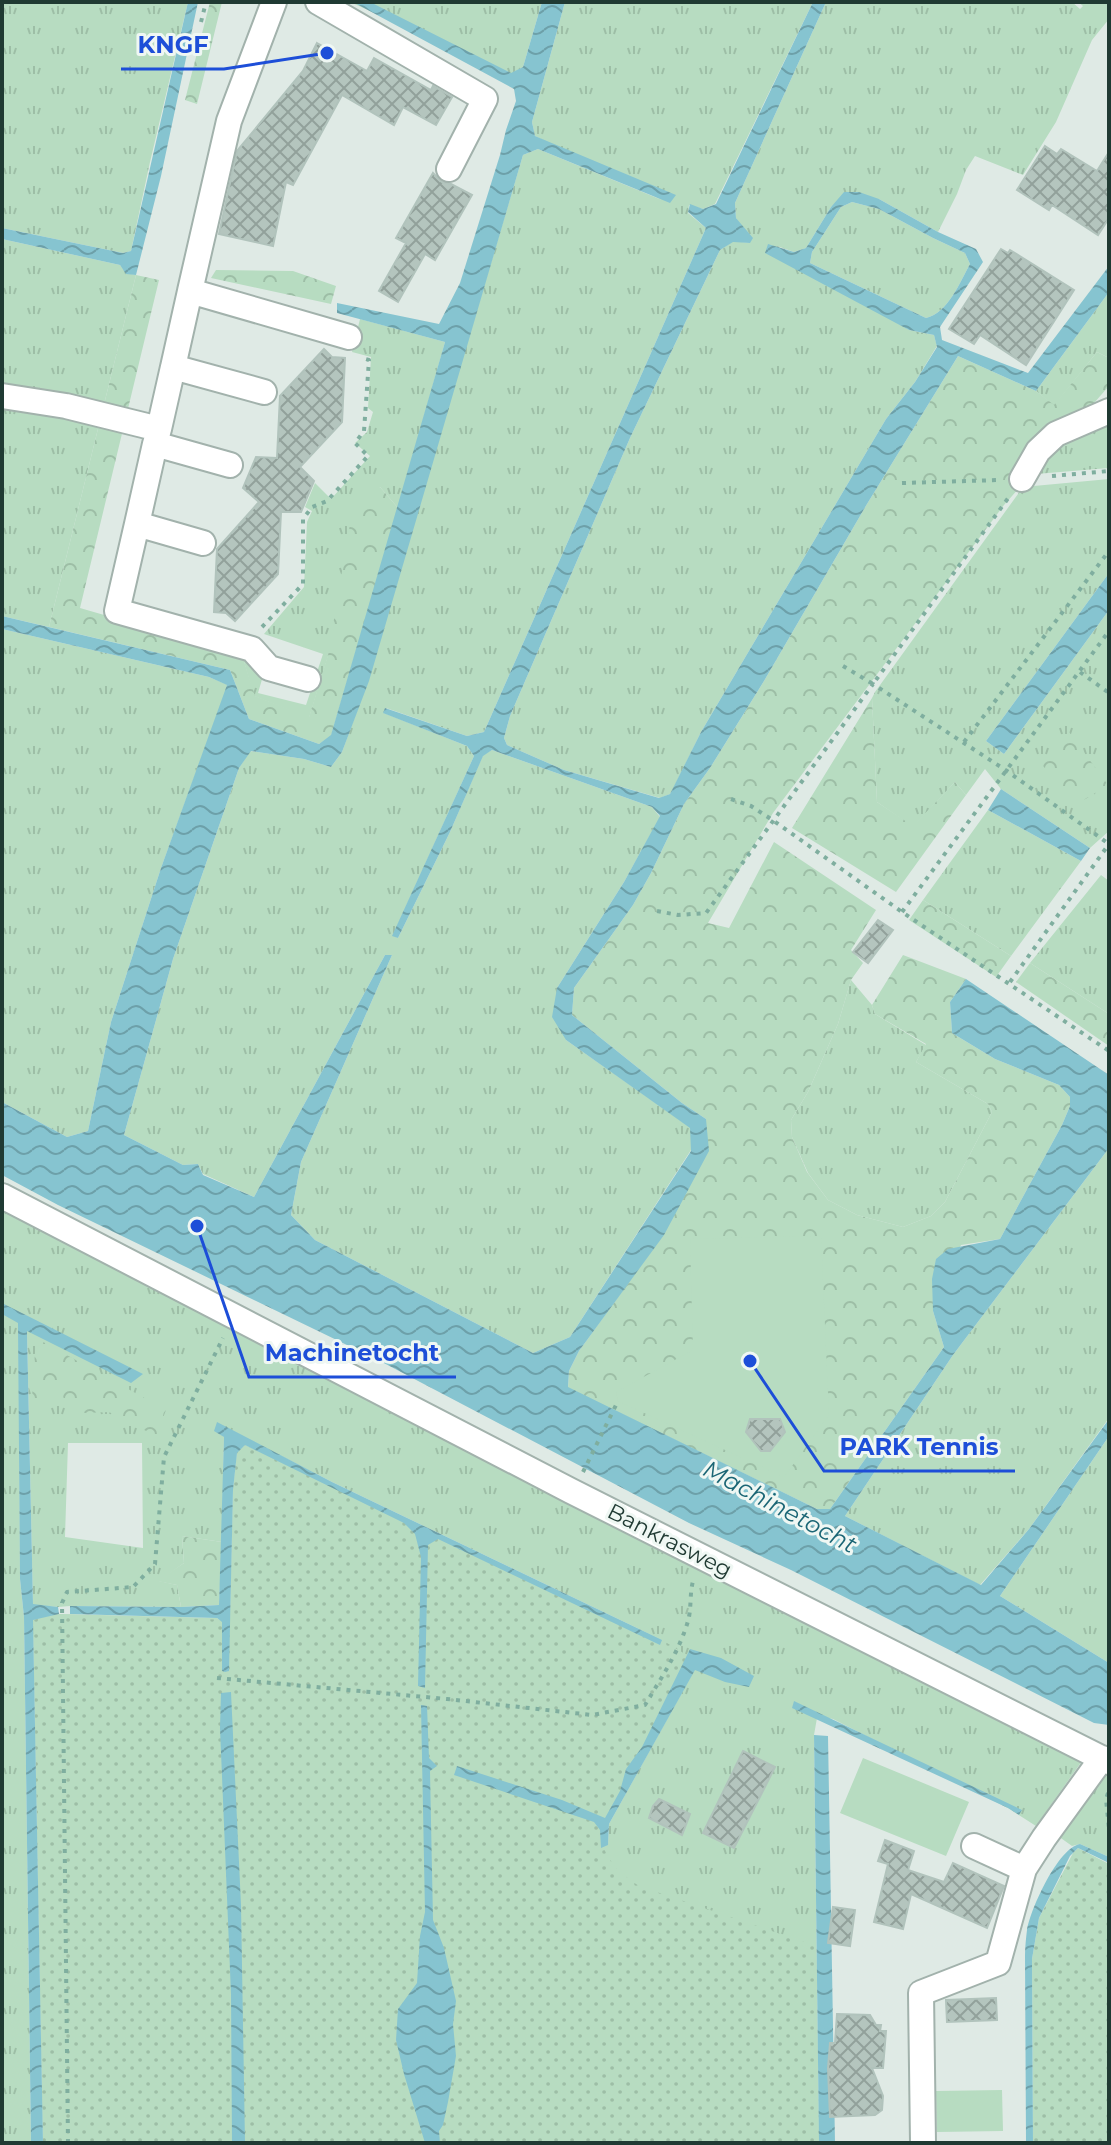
<svg xmlns="http://www.w3.org/2000/svg" width="1111" height="2145" font-family="Montserrat,sans-serif">
  <style>
    .grass { fill: url(#grass-tufts); fill-rule: evenodd }
    .forest { fill: url(#forest-crowns) }
    .park { fill: url(#park-dots) }
    .pitch { fill: #b7dcc1 }
    .water { fill: url(#water-waves); fill-rule: evenodd }
    .building { fill: url(#building-cross-hatch); stroke: #b1c3bc; stroke-width: 2 }
    .lines { fill: none; stroke-linecap: round; stroke-linejoin: round }
    .minor-casing { stroke: #a2b2ac; stroke-width: 28 }
    .path { stroke: #7fae9f; stroke-width: 4; stroke-dasharray: 4 6; stroke-linecap: butt }
    .minor { stroke: #fff; stroke-width: 24 }
    .labels { text-anchor: middle; stroke-width: 6; stroke-linejoin: round; paint-order: stroke }
    .street-label { font-size: 22px; fill: #203a33; stroke: #eff7f3 }
    .water-label { font-size: 24px; font-style: italic; fill: #1b6675; stroke: #eff7f3 }
    .leader { fill: none; stroke: #1d4ed8; stroke-width: 3 }
    .callout-dot { fill: #1d4ed8; stroke: #eff7f3; stroke-width: 3 }
    .callout-label { font-size: 24px; text-anchor: middle; font-weight: bold; fill: #1d4ed8; stroke: #eff7f3; stroke-width: 6; stroke-linejoin: round; paint-order: stroke }
  </style>
  <defs>
    <pattern id="grass-tufts" width="24" height="20" patternUnits="userSpaceOnUse" patternTransform="scale(2)"><rect width="24" height="20" fill="#b7dcc1"/><path d="M3 7l-1-3M5 7V3M7 7l1-3M15 17l-1-3M17 17v-4M19 17l1-3" fill="none" stroke="#9dbea6"/></pattern>
    <pattern id="forest-crowns" width="20" height="18" patternUnits="userSpaceOnUse" patternTransform="scale(2)"><rect width="20" height="18" fill="#b7dcc1"/><path d="M2 6a3 3 0 1 1 6 0M12 15a3 3 0 1 1 6 0" fill="none" stroke="#9dbea6"/></pattern>
    <pattern id="park-dots" width="8" height="8" patternUnits="userSpaceOnUse" patternTransform="scale(2)"><rect width="8" height="8" fill="#b7dcc1"/><path d="M2 2h.1M6 6h.1" fill="none" stroke="#9dbea6" stroke-width="1.8" stroke-linecap="round"/></pattern>
    <pattern id="water-waves" width="16" height="10" patternUnits="userSpaceOnUse" patternTransform="scale(2)"><rect width="16" height="10" fill="#86c4d0"/><path d="M0 5q4-4 8 0t8 0" fill="none" stroke="#6da0a9"/></pattern>
    <pattern id="building-cross-hatch" width="8" height="8" patternUnits="userSpaceOnUse" patternTransform="scale(2)"><rect width="8" height="8" fill="#b4c5be"/><path d="M0 0l8 8M0 8l8-8" fill="none" stroke="#92a19b"/></pattern>
  </defs>
  <rect width="100%" height="100%" fill="#dfeae5"/>
  <path class="grass" d="M2 2H188L150 162 131 251 123 253 2 228Z
    M350 2H542L523 67 511 74Z
    M565 2H813L715 204 703 209 689 205 688 213 706 228 484 732 467 736 386 708 384 713 467 746 474 756 393 935 398 938 450 832 483 755 492 750 652 807 660 817 624 882 557 988 566 1040 691 1128V1150L570 1337 533 1353 315 1240 291 1215 301 1162 392 955H385L254 1197 203 1174 198 1164 183 1165 124 1135 173 959 239 768 250 751 304 759 331 767 342 752 361 700 523 155 538 149 662 200 535 136 532 122Z
    M826 2H1072L1080 9 1083 6 1078 2H1109V19L1092 40 1056 122 1023 175 975 156 966 170 957 194 938 232 879 199H840L831 207 806 248 794 252 777 246 909 330 934 335 937 346 915 382 886 419 701 732 673 789 670 794 660 798 564 770 507 745 504 738 510 716 630 438 720 250 733 241 750 243 736 218 735 203Z
    M852 202 879 209 933 238 965 253 970 264C960 282 948 313 926 318L810 263 812 252 841 207Z
    M2 239 120 265 126 273 136 275 49 627 2 616Z
    M1109 292V358L1097 352 1054 406 1036 391Z
    M360 319 445 342 398 508 380 487 309 718 254 696 242 655 263 676 258 693 306 705 323 654 264 634 304 587 307 522 312 511 305 507 315 483 331 499 370 456 355 443 367 432 373 412 368 408 371 357 352 352Z
    M1109 418V468L1036 474 1070 435Z
    M1109 479V573L986 741 1004 754 1109 610V831L1090 848 1001 789 985 769 966 795 955 782 913 827 877 802 872 698 875 692 1023 487Z
    M2 629 209 677 228 685 161 868 111 1022 88 1131 67 1137 2 1102Z
    M988 810 1081 861 1011 956 923 900Z
    M1101 875 1109 881V1014L1030 963Z
    M851 980 872 1005 875 1014 926 1045 916 1062 988 1104 992 1112 945 1202 931 1216 903 1227 857 1215 828 1200 808 1173 792 1137 791 1120 808 1092 838 1024Z
    M1109 1148V1418L1029 1529 980 1585 845 1516 953 1355Z
    M2 1207 1082 1761 1036 1826 1008 1808 833 1719 801 1712 817 1718 814 1735 819 2143H43L33 1619 59 1614 217 1618 222 1622 229 1671 233 1490 237 1453 245 1445 662 1640 332 1482 217 1423 224 1437 222 1542 182 1536 184 1563 159 1581 177 1585 181 1607 70 1606 58 1607 33 1605 27 1331 19 1323 20 1579 24 1617 31 2143H2ZM68 1443H142L143 1548 65 1537ZM695 1669 609 1824 608 1844 600 1830Z
    M1109 1436V1663L1000 1596Z
    M1106 1773 1109 1774V1857L1080 1844 1072 1846 1058 1836Z"/>
  <path class="forest" d="M210 2H222L197 104 185 100Z
    M216 270 293 271 336 286 331 304 211 278Z
    M136 275 159 280 80 608 242 655 255 696 309 717 328 655 351 518 380 487 398 508 331 736 319 744 249 719 230 670 49 627Z
    M1097 352 1109 358V386L1004 505 773 813 708 923 729 928 774 842 876 910 851 950 863 963 851 980 838 1024 808 1092 791 1120 792 1137 807 1172 828 1200 857 1215 903 1227 931 1216 945 1202 992 1112 988 1104 916 1062 926 1044 875 1014 872 1005 903 955 966 979 950 1002 952 1033 995 1059 1059 1085 1070 1097V1106L1062 1125 1000 1239 961 1245 933 1311 944 1347 830 1509H817L568 1388 569 1371 579 1351 663 1235 706 1119 682 1103 572 1015 574 988 633 905 651 873 684 804 710 768 764 681 867 504 958 356 1036 391 1054 405Z
    M872 698 877 802 913 826 955 782 966 795 896 892 792 828Z
    M1069 732 1108 785 1079 803 1042 765Z
    M923 900 1011 956 996 977 909 920Z
    M1030 963 1109 1014V1046L1016 982Z
    M36 1338 166 1410 156 1436 109 1412 85 1413 46 1385 31 1412Z
    M182 1536 222 1542 219 1605 181 1607 177 1585 157 1581 184 1563Z"/>
  <path class="park" d="M245 1445 660 1645 662 1640 690 1657 600 1830C602 1856 617 1872 639 1886L816 1946 819 2143H43L33 1620 57 1614 230 1620 233 1490 237 1452Z
    M1078 1848 1109 1864V2143H1033L1032 1959 1039 1918 1073 1853Z"/>
  <path class="pitch" d="M821 1236 829 1415 784 1477 618 1401 616 1392 693 1350 690 1239Z
    M863 1758 969 1802 946 1856 840 1813Z
    M1002 2090 1003 2131 937 2132 936 2091Z"/>
  <path class="water" d="M188 2H198L161 176 136 275 126 274 120 265 2 239V228L123 253 131 251Z
    M353 2H370L511 73 523 67 542 2H565L532 122 535 136 676 195 670 203 538 149 523 155 369 681 342 752 331 767 304 759 251 751 239 768 173 959 124 1135 183 1165 198 1164 203 1175 254 1197 385 955H392L301 1162 291 1215 315 1240 533 1353 570 1337 691 1151 690 1128 566 1040 552 1017 557 988 624 882 660 816 652 807 492 750 483 756 450 832 398 938 392 936 474 756 467 746 383 713 385 708 467 736 484 732 706 228 688 212 690 204 703 209 716 204 813 2H826L735 203 736 218 753 238 750 243 733 242 720 250 630 438 510 716 504 738 507 745 564 770 659 798 670 794 701 732 886 419 915 382 937 347 934 335 909 330 765 253 768 244 794 252 806 248 831 207 844 192H859L879 199 938 232 976 249 983 262 940 327 942 340 1028 373 1109 266V292L1036 391 958 356 867 504 764 681 710 768 684 804 651 873 633 905 574 988 572 1015 682 1103 706 1119 709 1151 664 1235 579 1351 569 1371 568 1387 817 1509H830L944 1347 933 1311 932 1279 936 1259 948 1249 1000 1239 1062 1125 1070 1106V1097L1059 1085 995 1059 952 1033 950 1002 966 979 1109 1075V1148L953 1355 845 1516 981 1585 1029 1529 1109 1419V1436L1000 1596 1109 1663V1725L1094 1723 791 1570 689 1523 380 1361 58 1205 2 1175V1102L67 1137 88 1131 111 1022 161 868 227 685 209 677 2 629V616L230 670 249 719 319 744 331 735 445 342 337 313V303L439 324 460 283 500 155 506 130 516 101 514 89ZM852 202 879 209 933 238 965 253 970 264C960 282 948 313 926 318L810 263 812 252 841 207Z
    M1109 573V610L1004 754 986 741Z
    M1001 789 1090 848 1081 861 988 810Z
    M2 1303 143 1374 131 1383 27 1331 33 1604 58 1607 59 1614 33 1620 43 2143H31L24 1617 20 1579 18 1323 2 1314Z
    M217 1422 332 1482 662 1640 660 1645 438 1539 428 1545 425 1688 418 1686 421 1557 415 1534 404 1523 245 1445 237 1453 233 1490 229 1671 225 1672 222 1671V1622L217 1618 70 1614V1606L181 1607 219 1605 224 1437 214 1431Z
    M690 1649 721 1658 754 1676 749 1687 725 1682 695 1670 609 1824 608 1845 601 1848 600 1830 594 1822 454 1775 457 1766 562 1800 605 1818 620 1791 626 1769 642 1747Z
    M231 1692 241 1905 245 2143H232L231 1994 220 1728 221 1693Z
    M794 1701 1022 1810 1019 1815 1008 1808 792 1708Z
    M421 1705 427 1706 429 1758 437 1766 430 1771 433 1920 444 1948 456 2001 453 2024 456 2056 448 2102 443 2125 439 2131 440 2143H425L404 2074 396 2040 398 2009 417 1983 420 1936 425 1912Z
    M814 1735 828 1736 835 2143H819Z
    M1080 1844 1109 1857V1863L1078 1848 1070 1856 1039 1918 1032 1959 1033 2143H1026L1025 1956C1025 1947 1026 1938 1027 1930 1031 1908 1058 1848 1080 1844Z"/>
  <path class="building" d="M317 43 367 71 374 58 431 90 433 86 452 97 436 125 403 107 394 125 342 95 293 185 286 182 273 246 219 234 237 151 303 71Z
    M1045 146 1057 154 1061 149 1097 171 1109 152V218L1098 235 1052 205 1049 210 1017 190Z
    M433 173 442 182 451 184 472 195 435 260 425 254 398 302 379 291 406 243 396 238Z
    M1001 249 1008 253 1010 250 1074 290 1026 365 980 335 974 344 949 329Z
    M324 349 332 357 345 358 342 422 300 467 314 481 301 512H281L278 574 235 621 226 613 214 612 217 549 259 502 243 488 256 457 277 458 280 396Z
    M878 920 893 930 868 963 853 952Z
    M750 1419H780L785 1432 770 1451H761L746 1432Z
    M743 1751 775 1767 734 1848 703 1833Z
    M659 1799 690 1814 682 1835 649 1818 653 1806Z
    M885 1840 914 1851 908 1870 944 1882 953 1863 1004 1886 987 1928 911 1894 903 1929 874 1922 888 1864 878 1861Z
    M833 1907 855 1910 850 1946 828 1943Z
    M996 1998 997 2020 947 2022 946 2000Z
    M837 2014 870 2015 876 2025H881L880 2031H886L883 2068H872L883 2096 882 2110 875 2115 830 2117 828 2068 830 2043H835Z"/>
  <g class="lines">
    <defs>
      <path id="minor" d="M318 2 485 99 449 169
        M190 291 229 121 274 2
        M173 367 190 291 349 337
        M2 396 66 406 159 429 155 444
        M159 429 173 367 264 392
        M1022 479 1038 451 1056 434 1109 411
        M137 524 155 444 230 465
        M203 543 137 524 117 611 252 649 269 668 308 679
        M2 1196 571 1491 1109 1762
        M1024 1869 1044 1838 1102 1758
        M923 2143 921 1993 998 1963 1024 1869 974 1846"/>
    </defs>
    <use href="#minor" class="minor-casing"/>
    <path class="path" d="M201 22 206 2
      M1052 476 1109 471
      M902 483 999 480
      M262 627 303 584V519L312 507 327 501 368 456 355 443 364 431 369 360 362 358
      M843 666 873 684 1009 497
      M1080 672 1109 693
      M964 742 1109 551
      M731 799 751 806 774 821 902 912 1109 1051
      M657 911 678 915 706 913 873 684 1007 771 1109 844
      M902 912 1109 631
      M1010 982 1109 844
      M583 1472 618 1401
      M217 1678 447 1699 592 1715 645 1705C661 1678 679 1652 688 1621 692 1607 689 1592 694 1578
      M1108 1793 1106 1799 1109 1829
      M68 2143 62 1603 67 1592 133 1587 155 1564 164 1457 223 1338"/>
    <use href="#minor" class="minor"/>
  </g>
  <g class="labels">
    <g class="street-label">
      <text transform="translate(670 1540) rotate(27)" y="8">Bankrasweg</text>
    </g>
    <g class="water-label">
      <text transform="translate(780 1507) rotate(28)" y="8">Machinetocht</text>
    </g>
  </g>
  <path class="leader" d="M327 53L224 69H121M197 1226L249 1377H456M750 1361L824 1471H1015"/>
  <g class="callout-dot">
    <circle cx="327" cy="53" r="8"/>
    <circle cx="197" cy="1226" r="8"/>
    <circle cx="750" cy="1361" r="8"/>
  </g>
  <g class="callout-label">
    <text x="173" y="53">KNGF</text>
    <text x="352" y="1361">Machinetocht</text>
    <text x="919" y="1455">PARK Tennis</text>
  </g>
  <rect width="1111" height="2145" fill="none" stroke="#203a33" stroke-width="8"/>
</svg>
